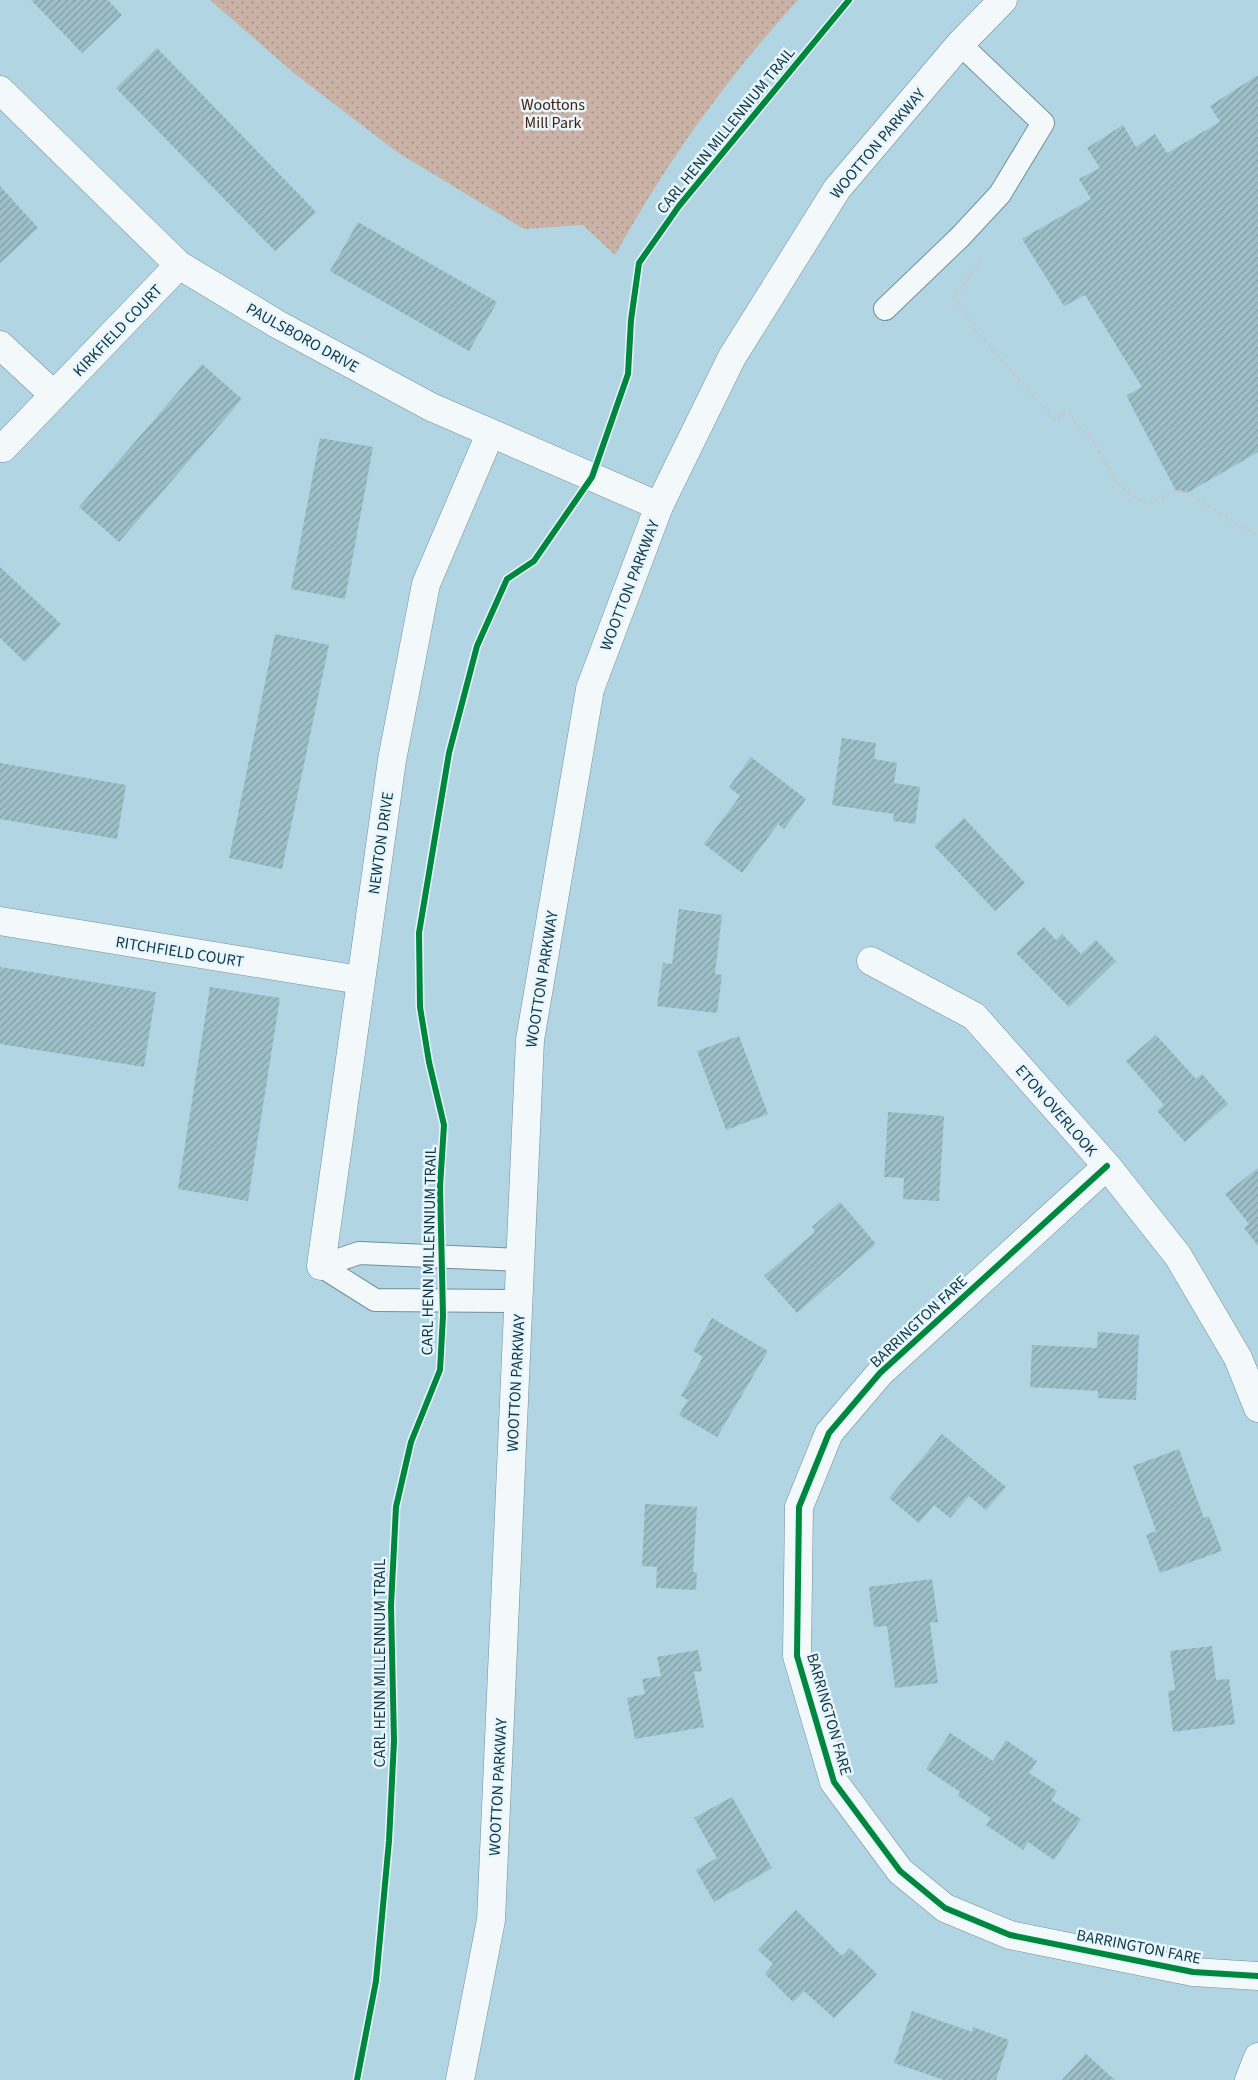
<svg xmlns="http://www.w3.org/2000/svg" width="1258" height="2080" font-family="'Source Sans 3',sans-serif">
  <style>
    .park { fill: url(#park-dots) }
    .building { fill: url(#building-hatch) }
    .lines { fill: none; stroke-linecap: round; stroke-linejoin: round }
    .lane-casing { stroke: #738f9a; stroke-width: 24 }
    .street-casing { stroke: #738f9a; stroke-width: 29 }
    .secondary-casing { stroke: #738f9a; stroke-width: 29 }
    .path { stroke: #c0cbcf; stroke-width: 3; stroke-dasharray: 4 2.5; stroke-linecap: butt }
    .lane { stroke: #f3f9fb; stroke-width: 22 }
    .street { stroke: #f3f9fb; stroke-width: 28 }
    .secondary { stroke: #f3f9fb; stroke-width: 28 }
    .cycleway-casing { stroke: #e7f6fd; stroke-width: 9 }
    .cycleway { stroke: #00873e; stroke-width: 6 }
    .labels { text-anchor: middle; stroke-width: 5; stroke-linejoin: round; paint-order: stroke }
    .park-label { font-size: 16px; fill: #47210f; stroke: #e7f6fd }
    .street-label { font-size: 16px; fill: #113542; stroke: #e7f6fd }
  </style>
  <defs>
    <pattern id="park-dots" width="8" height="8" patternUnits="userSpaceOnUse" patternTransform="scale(1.25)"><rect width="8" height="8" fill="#cbb2a6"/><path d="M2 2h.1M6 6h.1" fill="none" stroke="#a39289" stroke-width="1.8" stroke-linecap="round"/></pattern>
    <pattern id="building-hatch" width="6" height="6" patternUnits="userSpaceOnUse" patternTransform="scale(1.25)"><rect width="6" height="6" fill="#9dc0c8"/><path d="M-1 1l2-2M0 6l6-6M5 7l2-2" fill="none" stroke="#7f9da4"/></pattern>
  </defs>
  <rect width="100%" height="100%" fill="#b2d5e3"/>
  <path class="park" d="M210 0H798C726 78 666 163 615 255L583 225 524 229 397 152 295 74Z"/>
  <path class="building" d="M31 0H108L122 15 82 53Z
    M157 48 316 212 275 251 116 88Z
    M1258 75V452L1187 493 1176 491 1128 399 1127 395 1142 387 1085 295 1064 306 1022 239 1091 199 1079 179 1100 168 1087 148 1123 125 1136 147 1155 134 1167 153 1220 122 1210 106Z
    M0 186 38 228 0 263Z
    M358 222 497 302 469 351 330 271Z
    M202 364 242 399 119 542 79 507Z
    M320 438 373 447 345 599 291 589Z
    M0 567 61 624 25 662 0 638Z
    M275 634 329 645 282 869 229 858Z
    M842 738 876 743 874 759 897 763 894 783 920 787 915 824 893 821 894 814 832 805Z
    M751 757 806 799 784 829 778 824 742 873 704 844 740 796 729 787Z
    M0 763 126 785 117 839 0 819Z
    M964 818 1025 883 995 911 934 846Z
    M679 909 722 915 715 974 722 975 717 1013 657 1006 663 963 672 964Z
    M1044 927 1056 940 1062 934 1081 954 1096 940 1116 961 1069 1007 1016 953Z
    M0 967 156 992 144 1067 0 1044Z
    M210 987 280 998 248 1201 178 1189Z
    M1156 1035 1196 1079 1202 1074 1228 1104 1185 1142 1157 1111 1164 1105 1126 1061Z
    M739 1036 768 1114 726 1130 697 1051Z
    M888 1112 944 1116 939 1201 903 1199 904 1178 884 1177Z
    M1258 1168V1246L1244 1228 1249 1224 1225 1194Z
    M840 1202 876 1244 797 1313 764 1276 815 1232 812 1227Z
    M712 1318 768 1351 717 1437 679 1415 688 1400 681 1396 703 1357 693 1351Z
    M1098 1332 1139 1335 1136 1400 1098 1398V1391L1030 1387 1032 1345 1097 1348Z
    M942 1434 1006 1487 986 1510 969 1496 950 1518 934 1505 919 1523 889 1498Z
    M1179 1449 1204 1518 1209 1516 1222 1551 1160 1573 1146 1535 1156 1531 1133 1466Z
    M645 1504 697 1507 693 1572H697L696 1590 656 1588 657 1567 642 1566Z
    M932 1579 938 1622 930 1623 938 1683 895 1688 887 1626 874 1627 869 1587Z
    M1212 1646 1216 1680 1229 1679 1235 1724 1173 1732 1168 1691 1175 1690 1170 1651Z
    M698 1650 702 1671 694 1672 704 1727 635 1739 627 1698 645 1694 642 1679 661 1676 657 1657Z
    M950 1733 993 1761 1006 1740 1037 1761 1029 1773 1057 1791 1051 1800 1081 1819 1054 1860 1028 1842 1023 1850 986 1825 991 1818 958 1796 960 1792 926 1769Z
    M732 1797 772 1868 714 1902 696 1870 717 1858 694 1818Z
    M796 1910 842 1956 850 1948 877 1974 834 2018 804 1991 793 2002 765 1974 773 1964 758 1950Z
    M912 2011 972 2032 973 2027 1009 2040 996 2080H944L894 2063Z
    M1086 2054 1115 2080H1062Z"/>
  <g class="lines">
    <defs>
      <path id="lane" d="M885 309 960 237 1000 194 1043 123 960 44
        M321 1266 375 1300 519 1301
        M321 1266 359 1253 521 1260"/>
      <path id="street" d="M0 90 179 265 277 324 431 407 659 506
        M0 345 54 395
        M0 446 3 448 179 265
        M0 921 360 980
        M871 961 974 1016 1107 1166 1178 1256 1238 1358 1258 1408
        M1107 1166 880 1373 829 1433 799 1507 797 1656 834 1782 900 1871 945 1908 1010 1935 1193 1972 1258 1976
        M321 1266 392 760 426 584 490 434
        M1249 2080 1258 2057"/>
      <path id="secondary" d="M460 2080 491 1920 530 1040 590 689 659 506 732 357 837 189 960 44 1003 0"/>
    </defs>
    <use href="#lane" class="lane-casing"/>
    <use href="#street" class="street-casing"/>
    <use href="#secondary" class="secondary-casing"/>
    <path class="path" d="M982 262 953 297 977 332 1055 420 1070 411 1078 429 1089 434 1118 485 1148 505 1176 491 1187 493 1256 535"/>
    <use href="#lane" class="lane"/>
    <use href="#street" class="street"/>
    <use href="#secondary" class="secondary"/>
    <defs>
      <path id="cycleway" d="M1107 1166 880 1373 829 1433 799 1507 797 1656 834 1782 900 1871 945 1908 1010 1935 1193 1972 1258 1976
        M357 2080 376 1981 389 1841 394 1741 391 1606 396 1507 411 1442 440 1370 443 1316 440 1187 444 1125 429 1062 420 1007 419 933 449 753 477 646 507 579 534 561 592 477 628 374 631 320 639 263 679 206 849 0"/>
    </defs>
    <use href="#cycleway" class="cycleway-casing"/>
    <use href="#cycleway" class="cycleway"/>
  </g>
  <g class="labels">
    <g class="park-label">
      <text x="553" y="110">Woottons<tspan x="553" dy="18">Mill Park</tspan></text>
    </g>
    <g class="street-label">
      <text transform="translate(725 130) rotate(-51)" y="6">CARL HENN MILLENNIUM TRAIL</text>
      <text transform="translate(877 143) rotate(-50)" y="6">WOOTTON PARKWAY</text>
      <text transform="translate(117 330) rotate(-46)" y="6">KIRKFIELD COURT</text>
      <text transform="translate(303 337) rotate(29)" y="6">PAULSBORO DRIVE</text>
      <text transform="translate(629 585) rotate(-69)" y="6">WOOTTON PARKWAY</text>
      <text transform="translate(380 843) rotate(-82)" y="6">NEWTON DRIVE</text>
      <text transform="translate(180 951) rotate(9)" y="6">RITCHFIELD COURT</text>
      <text transform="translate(541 979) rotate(-81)" y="6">WOOTTON PARKWAY</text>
      <text transform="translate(1057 1110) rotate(49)" y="6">ETON OVERLOOK</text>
      <text transform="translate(428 1251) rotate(-89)" y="6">CARL HENN MILLENNIUM TRAIL</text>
      <text transform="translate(918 1321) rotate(-43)" y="6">BARRINGTON FARE</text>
      <text transform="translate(515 1383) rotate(-87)" y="6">WOOTTON PARKWAY</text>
      <text transform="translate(379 1663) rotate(-90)" y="6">CARL HENN MILLENNIUM TRAIL</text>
      <text transform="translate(830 1714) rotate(74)" y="6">BARRINGTON FARE</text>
      <text transform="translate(497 1787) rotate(-87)" y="6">WOOTTON PARKWAY</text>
      <text transform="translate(1139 1946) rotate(11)" y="6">BARRINGTON FARE</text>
    </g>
  </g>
</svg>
